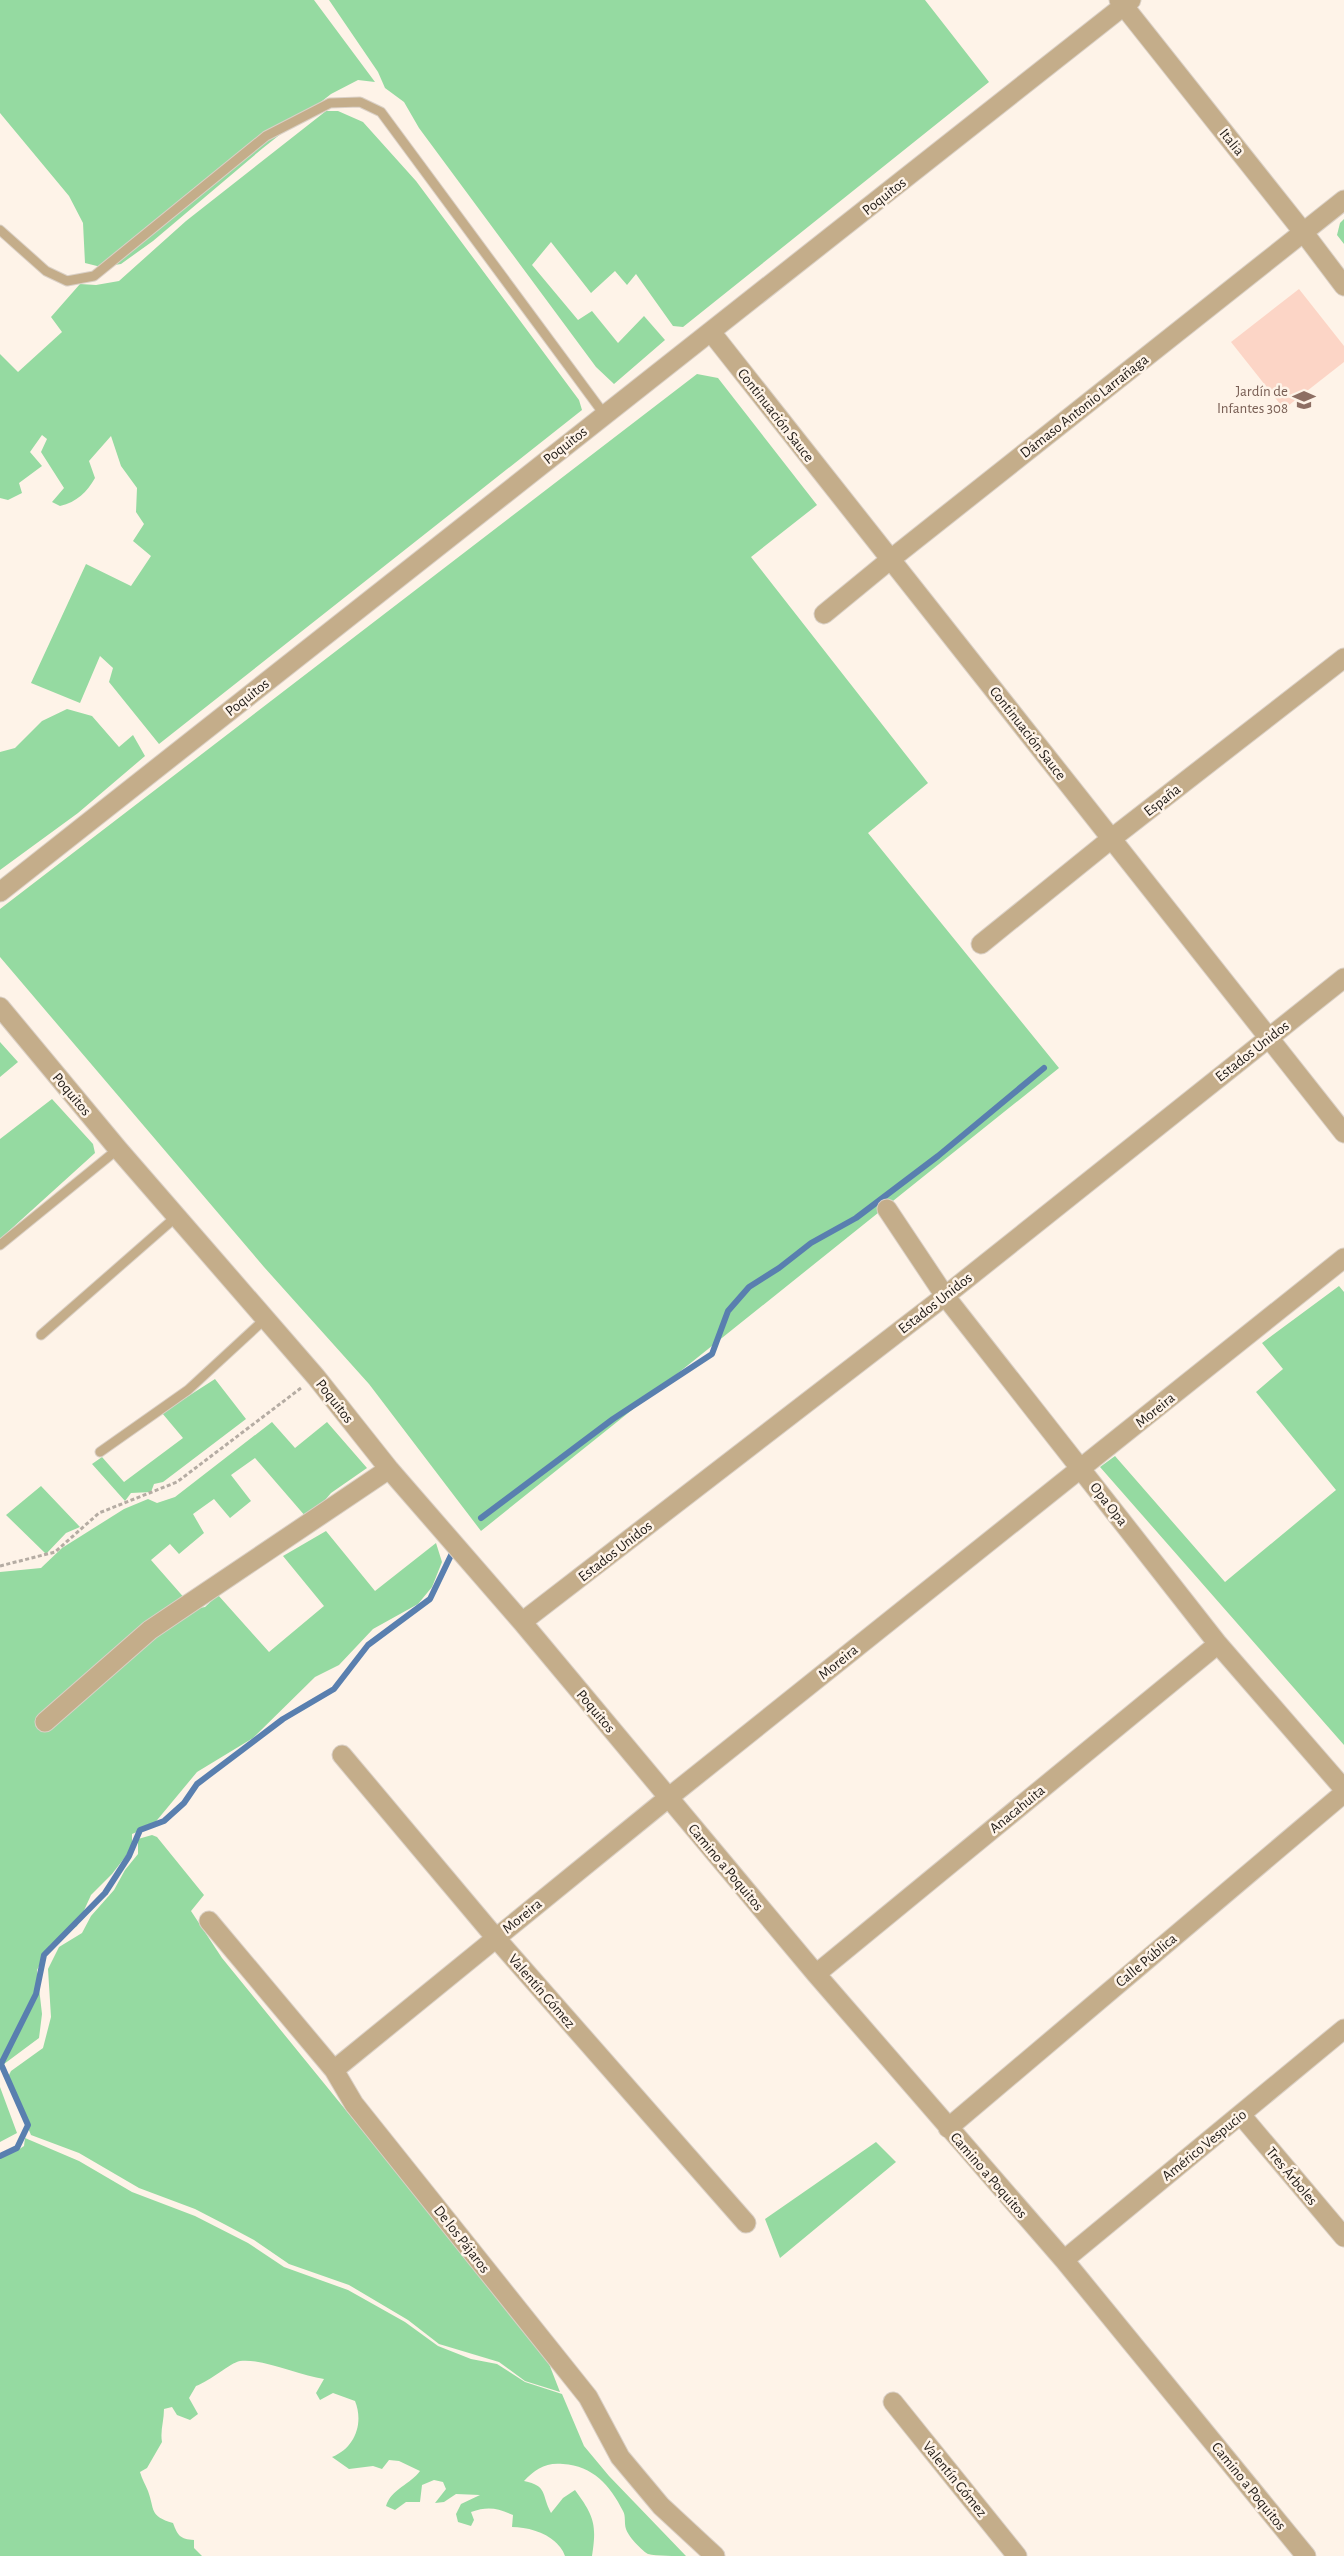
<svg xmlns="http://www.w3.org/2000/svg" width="1344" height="2556" font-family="'Alegreya Sans',sans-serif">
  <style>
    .green { fill: #95daa1 }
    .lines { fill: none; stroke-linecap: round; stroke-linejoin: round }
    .stream { stroke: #597faf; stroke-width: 6 }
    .building { fill: #fcd5c6 }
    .service-casing { stroke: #dad0c6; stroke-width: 11 }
    .minor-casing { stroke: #dad0c6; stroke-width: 21 }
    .path { stroke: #b5aca3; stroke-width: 3; stroke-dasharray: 4 2.5; stroke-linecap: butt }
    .service { stroke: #c4ad8a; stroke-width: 9 }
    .minor { stroke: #c4ad8a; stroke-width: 19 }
    .labels { text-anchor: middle; stroke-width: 5; stroke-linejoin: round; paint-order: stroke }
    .street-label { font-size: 15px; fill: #201b16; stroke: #fef3e8 }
    .education-label { font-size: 15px; fill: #785e54; stroke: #fef3e8; text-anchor: end }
  </style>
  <rect width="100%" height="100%" fill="#fef3e8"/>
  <path class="green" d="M0 0H314L375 82 358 80 331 94 263 148 153 241 121 264 101 267 85 263 83 223 69 196 0 113Z
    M329 0H925L989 82 683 327 673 326 636 274 627 285 615 271 591 293 551 242 532 265 578 320 592 311 618 343 644 316 665 340 614 384 596 367 419 128 404 102 385 88 378 72Z
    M326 111H338L363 122 416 181 579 400 582 410 159 744 109 682 113 668 100 656 80 703 31 683 86 564 131 586 151 556 133 541 144 524 136 512 137 488 121 466 111 436 89 461 95 478C87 492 77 502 60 506L52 502 64 488 41 452 47 439 42 435 30 452 42 466 19 483 22 493 8 500 0 498V354L18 372 62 332 51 317 80 284 96 285 119 281 186 221Z
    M1344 219V244L1337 235 1340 223Z
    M697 374 718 378 817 505 751 557 928 783 868 833 1059 1068 481 1531 369 1384 264 1267 0 957V909Z
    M67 709 92 716 119 747 133 735 145 756 78 813 0 870V752L15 748 42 721Z
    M0 1042 18 1062 0 1077Z
    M52 1099 93 1144 95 1153 0 1239V1139Z
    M1339 1286 1344 1292V1745L1100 1467 1115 1456 1225 1582 1336 1490 1256 1392 1283 1369 1262 1343Z
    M215 1379 246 1419 163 1482 154 1484 151 1492 131 1493 125 1501 92 1464 102 1457 124 1482 183 1438 162 1413Z
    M272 1422 295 1448 327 1422 367 1468 331 1493 320 1506 306 1517 255 1458 231 1475 251 1501 230 1518 214 1499 193 1514 204 1533 179 1554 170 1544 151 1560 194 1609 205 1607 218 1595 269 1652 324 1606 283 1556 326 1531 375 1591 436 1543 442 1562 432 1587 418 1604 373 1629 339 1665 315 1677 253 1738 197 1772 153 1825 132 1834V1848L112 1874 91 1895 77 1926 50 1945 37 1970 42 2014 39 2038 0 2067V1572L41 1568 62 1548 124 1509 148 1499 157 1503 175 1497Z
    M41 1486 80 1527 66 1533 46 1554 6 1515Z
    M152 1835 157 1837 204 1895 191 1911 222 1958 546 2356 560 2392 525 2381 499 2362 439 2344 408 2320 349 2285 289 2264 254 2240 224 2224 195 2209 139 2188 79 2153 31 2135 7 2079 11 2071 43 2048 51 2017 48 1969 59 1947 82 1933 91 1916 114 1890 125 1870 138 1854V1839Z
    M0 2087 17 2133 0 2142Z
    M25 2138 79 2161 132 2192 195 2216 248 2243 284 2267 348 2290 405 2322 438 2346 471 2359 497 2364 525 2382 562 2394 584 2446 609 2476 686 2556C676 2556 656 2556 648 2554 641 2550 628 2536 626 2529 624 2523 626 2516 623 2511 610 2485 593 2466 563 2464 546 2462 535 2469 524 2481 548 2486 541 2494 551 2513L563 2498 575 2490C594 2516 597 2524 592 2556H565C558 2536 532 2527 512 2527L513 2515C497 2508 488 2506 471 2512L474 2520 471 2526 458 2522 456 2514 461 2504 480 2495 456 2494 444 2502 435 2503 446 2489 443 2482 434 2480 422 2485 420 2502H406L395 2510 386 2506C391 2489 411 2484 420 2471L399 2461 389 2460 382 2469 373 2466 349 2469 332 2457C355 2448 364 2423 355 2401L333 2393 320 2400 316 2393 324 2379C300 2376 262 2358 240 2361 230 2363 210 2381 196 2386L189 2398 198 2414 190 2420 177 2415 172 2407 164 2409C164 2421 160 2431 162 2442L147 2468 140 2472C142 2479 145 2484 148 2491 155 2510 149 2516 173 2523 178 2536 180 2539 194 2540V2548L202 2556H0V2154L15 2152 24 2146Z
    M876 2142 896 2162 780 2258 765 2219Z"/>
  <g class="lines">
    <path class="stream" d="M481 1518 613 1419 712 1354 728 1311 749 1287 779 1268 811 1243 856 1218 938 1156 1044 1068
      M0 2156 17 2148 28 2125 1 2064 36 1994 44 1955 105 1893 129 1856 140 1830 164 1821 184 1803 197 1784 283 1719 334 1689 368 1645 430 1599 454 1549"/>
  </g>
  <path class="building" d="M1299 289 1344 346V362L1284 409 1231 342Z"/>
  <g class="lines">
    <defs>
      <path id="service" d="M0 230 46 271 67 281 94 276 266 136 330 103 360 102 381 112 604 414
        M0 1245 118 1149
        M41 1335 177 1216
        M100 1452 188 1390 265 1319"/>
      <path id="minor" d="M1119 0 1304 233 1344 286
        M711 332 1344 1133
        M824 614 891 559 1344 200
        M0 892 1131 0
        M981 944 1111 839 1344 658
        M0 1007 118 1149 316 1377 389 1469 522 1622 816 1974 1064 2260 1306 2556
        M887 1209 945 1296 1218 1644 1344 1789
        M522 1622 945 1296 1344 978
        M45 1722 150 1630 389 1469
        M342 1755 495 1937 746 2223
        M209 1921 334 2070 354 2104 588 2397 620 2457 661 2506 715 2556
        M816 1974 1218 1644
        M334 2070 668 1798 1344 1258
        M1241 2115 1344 2237
        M948 2128 1344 1793
        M1064 2260 1344 2029
        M893 2402 1017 2556"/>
    </defs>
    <use href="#service" class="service-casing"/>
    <use href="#minor" class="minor-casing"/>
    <path class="path" d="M0 1566 55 1552 99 1513 177 1482 301 1388"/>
    <use href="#service" class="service"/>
    <use href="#minor" class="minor"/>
  </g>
  <defs>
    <symbol id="school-bare" viewBox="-9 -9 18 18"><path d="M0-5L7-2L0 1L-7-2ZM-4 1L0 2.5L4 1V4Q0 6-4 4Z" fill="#8d6e63" stroke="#fef3e8" stroke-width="2.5" paint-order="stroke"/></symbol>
  </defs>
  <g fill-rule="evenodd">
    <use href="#school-bare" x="1288" y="384" width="32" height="32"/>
  </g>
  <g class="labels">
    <g class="street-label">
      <text transform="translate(1232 142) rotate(51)" y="5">Italia</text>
      <text transform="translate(884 196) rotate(-38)" y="5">Poquitos</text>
      <text transform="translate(1084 406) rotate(-38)" y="5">Dámaso Antonio Larrañaga</text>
      <text transform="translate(776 415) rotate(52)" y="5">Continuación Sauce</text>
      <text transform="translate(565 445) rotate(-38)" y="5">Poquitos</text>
      <text transform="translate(247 697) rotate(-38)" y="5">Poquitos</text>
      <text transform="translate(1028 733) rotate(52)" y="5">Continuación Sauce</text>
      <text transform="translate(1162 800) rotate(-38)" y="5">España</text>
      <text transform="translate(1252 1051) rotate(-38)" y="5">Estados Unidos</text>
      <text transform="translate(72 1094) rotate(50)" y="5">Poquitos</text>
      <text transform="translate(935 1303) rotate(-38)" y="5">Estados Unidos</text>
      <text transform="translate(335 1401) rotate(52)" y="5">Poquitos</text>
      <text transform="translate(1155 1410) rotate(-39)" y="5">Moreira</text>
      <text transform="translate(1109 1504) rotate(52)" y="5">Opa Opa</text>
      <text transform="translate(615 1551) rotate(-38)" y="5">Estados Unidos</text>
      <text transform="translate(838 1662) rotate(-39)" y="5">Moreira</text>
      <text transform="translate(596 1711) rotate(50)" y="5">Poquitos</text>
      <text transform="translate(1017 1809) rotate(-39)" y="5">Anacahuita</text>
      <text transform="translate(726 1867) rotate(50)" y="5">Camino a Poquitos</text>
      <text transform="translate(522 1916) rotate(-39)" y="5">Moreira</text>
      <text transform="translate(1146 1960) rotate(-40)" y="5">Calle Pública</text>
      <text transform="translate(542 1991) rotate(49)" y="5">Valentín Gómez</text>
      <text transform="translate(1204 2145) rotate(-39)" y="5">Américo Vespucio</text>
      <text transform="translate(989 2175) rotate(49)" y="5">Camino a Poquitos</text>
      <text transform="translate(1292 2176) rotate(50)" y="5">Tres Árboles</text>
      <text transform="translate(462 2239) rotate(52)" y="5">De los Pájaros</text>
      <text transform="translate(955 2479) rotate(51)" y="5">Valentín Gómez</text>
      <text transform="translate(1249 2486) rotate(51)" y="5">Camino a Poquitos</text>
    </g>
    <g class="education-label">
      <text x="1288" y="396">Jardín de<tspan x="1288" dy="17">Infantes 308</tspan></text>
    </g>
  </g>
</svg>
